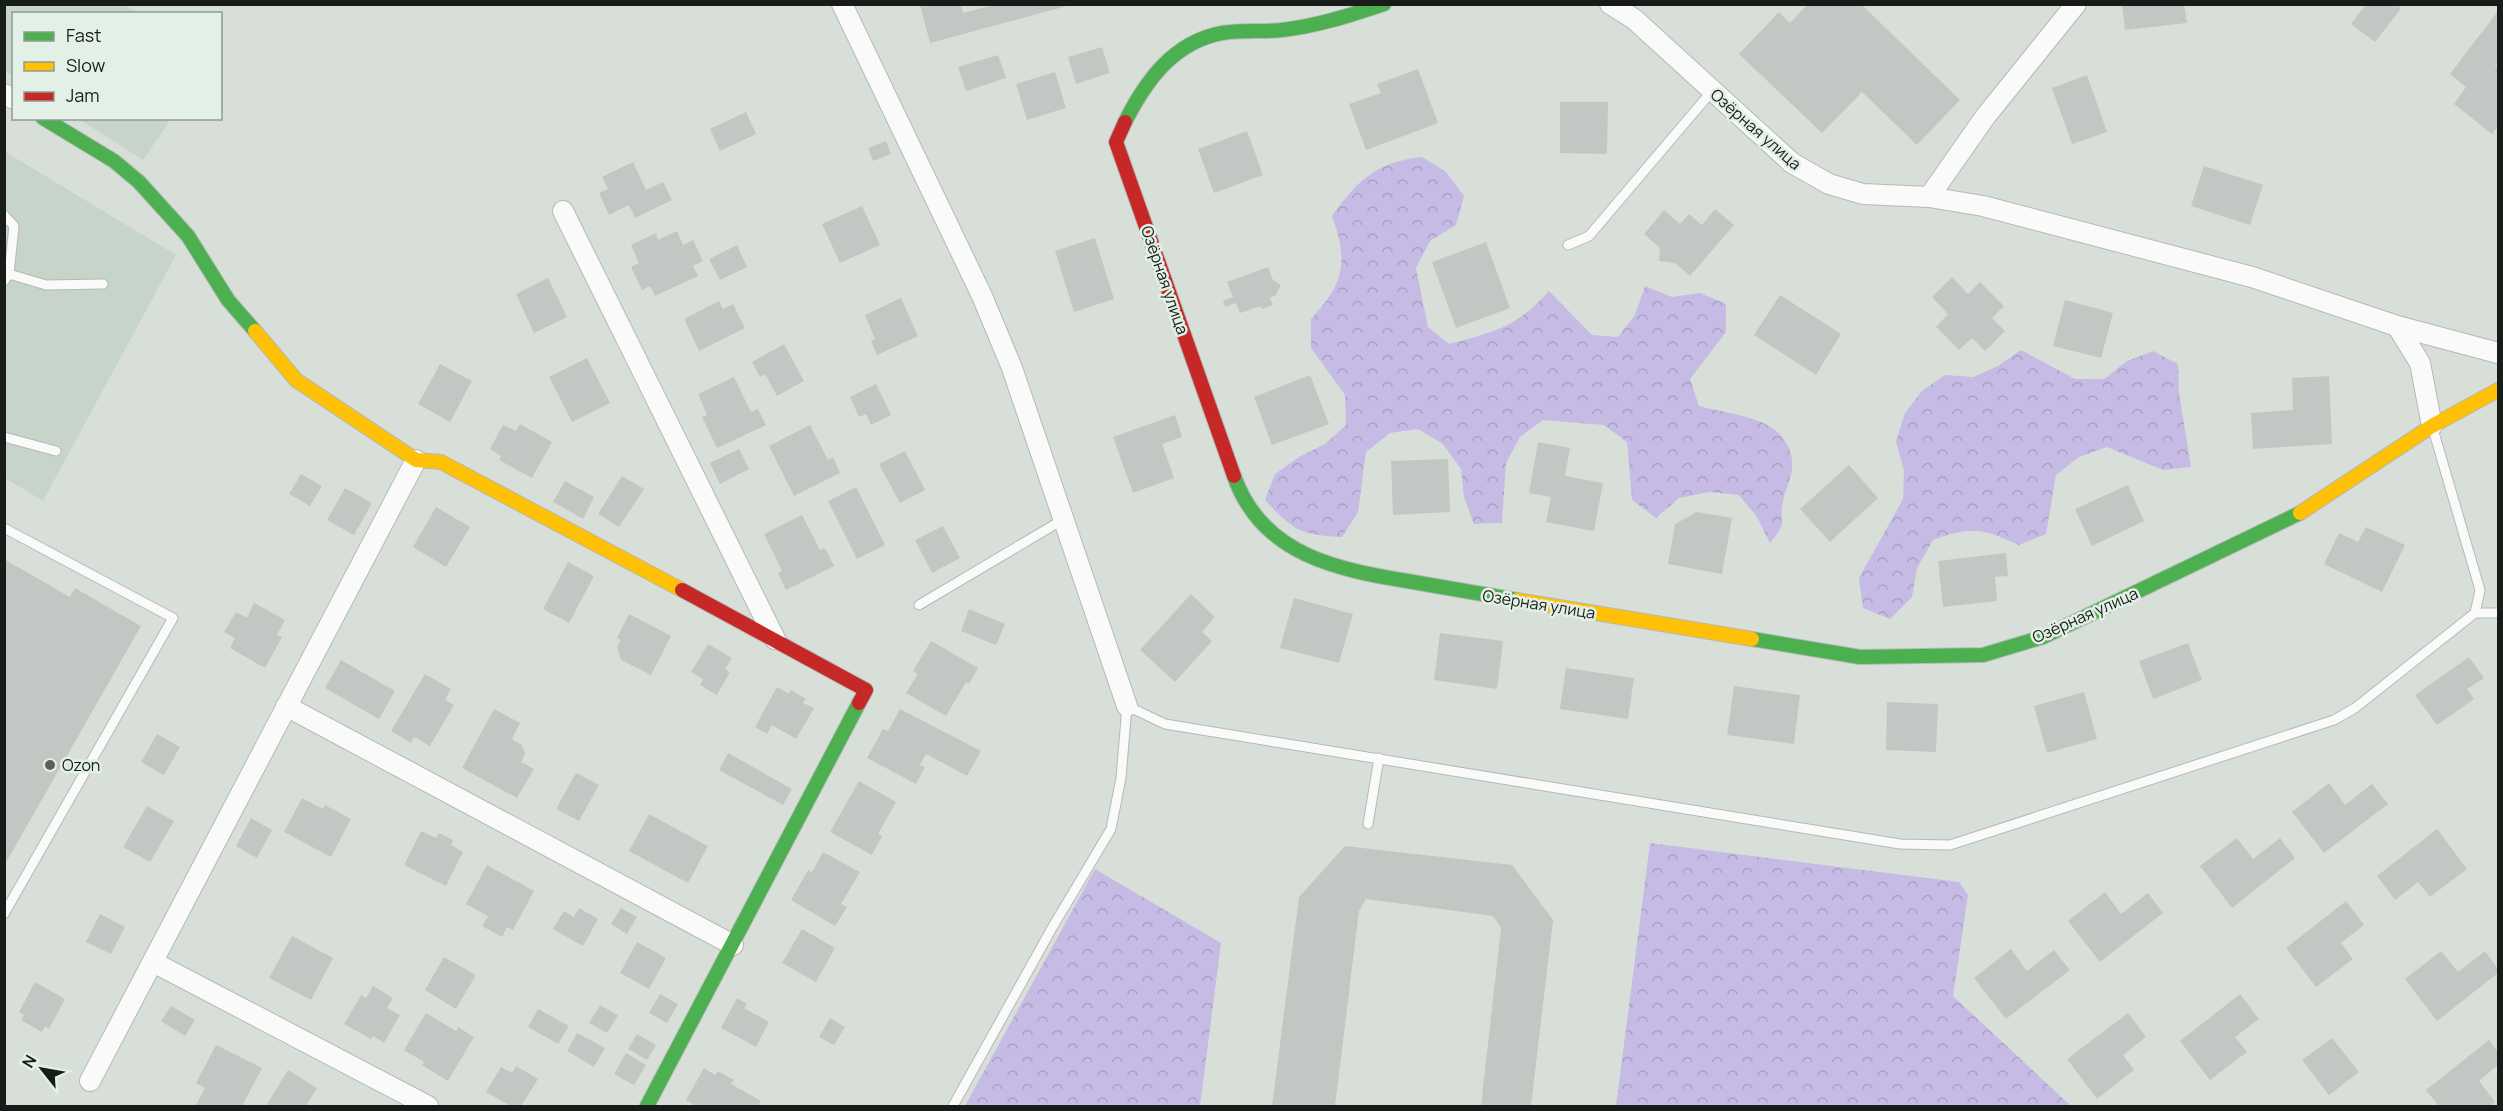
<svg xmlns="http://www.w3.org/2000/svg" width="2503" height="1111" font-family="Manrope,sans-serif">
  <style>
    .built { fill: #c7d4ca }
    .forest { fill: url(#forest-crowns) }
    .building { fill: #c2c7c3 }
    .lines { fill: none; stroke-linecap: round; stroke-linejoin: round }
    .lane-casing { stroke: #b4bab5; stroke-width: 11 }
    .street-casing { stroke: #b4bab5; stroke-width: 22 }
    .fast-casing { stroke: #b4bab5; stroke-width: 16 }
    .slow-casing { stroke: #b4bab5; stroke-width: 16 }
    .jam-casing { stroke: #b4bab5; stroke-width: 16 }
    .lane { stroke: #f9faf9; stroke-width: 9 }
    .street { stroke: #f9faf9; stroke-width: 20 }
    .fast { stroke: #4caf50; stroke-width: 14 }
    .slow { stroke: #ffc107; stroke-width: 14 }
    .jam { stroke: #c62828; stroke-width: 14 }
    .poi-dot { fill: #5b605c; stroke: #e2f0e5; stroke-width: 2 }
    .labels { text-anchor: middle; stroke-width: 5; stroke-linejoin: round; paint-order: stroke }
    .street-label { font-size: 16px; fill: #171c18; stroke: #e2f0e5 }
    .poi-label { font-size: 16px; fill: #171c18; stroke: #e2f0e5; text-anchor: start }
  </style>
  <defs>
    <pattern id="forest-crowns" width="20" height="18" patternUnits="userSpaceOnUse" patternTransform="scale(1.5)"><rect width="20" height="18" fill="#c6bbe5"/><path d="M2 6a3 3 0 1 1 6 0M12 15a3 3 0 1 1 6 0" fill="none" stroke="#a9a0c4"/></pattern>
  </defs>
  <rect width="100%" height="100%" fill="#d8dfd9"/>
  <path class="built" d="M4 5H124L138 13 14 14 13 76 5 71Z
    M79 119H171L143 160Z
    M4 151 176 255 43 501 5 478Z"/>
  <path class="forest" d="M1422 157 1446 172 1464 196 1456 225 1430 241 1416 268 1428 327 1449 344C1495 332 1517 327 1549 291L1592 335 1618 337 1635 315 1645 286 1672 297 1700 293 1726 304V332L1690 379 1699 406C1732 416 1786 415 1792 460 1794 473 1786 488 1783 501 1778 524 1789 521 1770 543L1757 517 1739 495 1709 492 1679 498 1656 518 1632 500 1627 442 1604 425 1543 420 1520 437 1506 463 1502 523 1474 524 1464 497 1461 469 1443 444 1418 429 1390 433 1366 452 1358 512 1342 537C1300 535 1294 531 1265 500L1275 474 1299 457 1325 444 1346 425 1345 395 1311 348V319C1344 283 1349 263 1332 216 1358 180 1376 162 1422 157Z
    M2021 350 2075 379H2104L2127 361 2153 351 2178 364 2179 393 2191 467 2163 470 2107 447 2079 457 2056 475 2046 534 2019 545C1981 528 1972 526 1933 540L1917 568 1912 597 1890 619 1863 608 1859 578 1903 499 1904 471 1896 441 1905 413 1922 391 1945 375 1973 377 1998 366Z
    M1650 843 1959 882 1968 895 1953 996 2071 1106H1616Z
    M1095 869 1221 943 1200 1106H965Z"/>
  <path class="building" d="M997 4 1071 5 930 43 920 5H961L963 13Z
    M1808 4H1861L1960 100 1917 145 1862 92 1822 133 1739 54 1779 12 1790 23Z
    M2122 4H2184L2187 23 2125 30Z
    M2366 4H2399L2400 10 2375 42 2351 24Z
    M2498 11V61L2495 65 2498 68V126L2492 134 2454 104 2466 87 2450 74Z
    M1102 47 1110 73 1076 84 1068 57Z
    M998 55 1006 78 966 91 958 67Z
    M1418 69 1438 123 1366 150 1349 104 1381 93 1377 84Z
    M1055 72 1066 108 1027 120 1016 84Z
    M2087 75 2107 132 2072 144 2052 88Z
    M1560 102H1608L1607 154 1560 153Z
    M746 112 756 134 720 151 710 129Z
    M1247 131 1263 175 1214 193 1198 149Z
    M886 141 891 154 873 161 868 148Z
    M633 162 646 190 663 182 672 200 635 218 629 205 609 215 599 193 608 189 602 177Z
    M2204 166 2263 185 2250 225 2191 206Z
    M862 206 880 245 840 263 822 224Z
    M1715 209 1734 225 1690 276 1675 263 1659 261 1660 248 1644 234 1664 210 1680 224 1689 214 1702 225Z
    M677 231 683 245 693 240 703 261 693 266 698 276 655 296 650 286 642 290 631 267 639 263 631 245 656 233 658 240Z
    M1095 238 1114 299 1074 312 1055 251Z
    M1486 242 1510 308 1456 328 1432 262Z
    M737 245 747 267 720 280 709 259Z
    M1268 267 1273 280 1281 285 1276 295 1270 298 1273 305 1262 309 1260 306 1240 313 1236 303 1225 307 1223 301 1233 297 1227 282Z
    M1952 277 1968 294 1980 282 2004 306 1992 318 2005 331 1985 351 1972 338 1959 350 1936 327 1948 314 1932 297Z
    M548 278 567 317 534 333 516 294Z
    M1780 295 1841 334 1816 375 1754 335Z
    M901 298 918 336 877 355 871 341 875 339 865 315Z
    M2065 300 2113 313 2101 358 2053 346Z
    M719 301 723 309 733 304 745 328 699 351 684 319Z
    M784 344 804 381 777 396 765 374 760 377 752 362Z
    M587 358 610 403 572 422 549 377Z
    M440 364 472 381 450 422 418 404Z
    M1310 375 1329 424 1272 445 1254 397Z
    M2329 376 2332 444 2253 449 2251 413 2293 410 2292 378Z
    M734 377 751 412 758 409 766 425 717 448 702 417 707 415 698 394Z
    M876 384 891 415 871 425 866 414 859 417 850 397Z
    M1175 415 1182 437 1162 444 1174 478 1133 493 1113 437Z
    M520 424 552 442 532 478 499 460 501 456 490 449 503 425 516 431Z
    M810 425 828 460 833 457 840 473 794 496 769 446Z
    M1538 442 1570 448 1565 476 1603 483 1594 531 1546 522 1551 497 1529 493Z
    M739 449 749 469 720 484 710 463Z
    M905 451 925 490 900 503 879 464Z
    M1448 459 1450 512 1393 515 1391 461Z
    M1849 465 1878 498 1830 542 1800 509Z
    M301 474 322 486 310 506 289 494Z
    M622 476 644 489 619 527 598 514Z
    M565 481 594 497 583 519 553 502Z
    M2128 485 2144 521 2092 546 2075 509Z
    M856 487 885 545 857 559 828 501Z
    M345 488 372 503 354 535 327 520Z
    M436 507 470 527 446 567 413 547Z
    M1697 512 1732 518 1722 574 1668 564 1675 524Z
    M802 515 820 550 825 548 834 566 786 590 778 573 782 571 764 534Z
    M943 526 960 558 932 573 915 540Z
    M2366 527 2405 545 2382 592 2324 564 2339 533 2358 542Z
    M2006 553 2008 576 1995 577 1997 601 1943 607 1938 561Z
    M4 559 70 597 75 588 141 626 4 866Z
    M568 562 594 576 569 623 543 609Z
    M1191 594 1215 617 1202 632 1212 641 1175 682 1140 650Z
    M1294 598 1353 614 1339 663 1280 648Z
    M254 603 285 620 277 635 282 637 265 668 230 648 235 638 224 632 236 612 247 618Z
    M969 609 1005 624 996 645 961 631Z
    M629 614 671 636 651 675 621 660 617 647 621 640 617 638Z
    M1440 633 1503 641 1497 689 1434 680Z
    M931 641 978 668 969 684 966 682 946 716 906 693 918 674 913 671Z
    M2188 643 2202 680 2153 699 2139 661Z
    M708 644 732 658 725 669 730 672 717 695 700 685 703 679 691 672Z
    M2469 657 2484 678 2467 689 2474 699 2437 725 2415 695Z
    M341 660 395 691 379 719 325 688Z
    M1566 668 1634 678 1628 719 1560 709Z
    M425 674 451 689 445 700 454 705 430 746 414 737 411 743 391 731Z
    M1734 686 1800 695 1794 744 1727 735Z
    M777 687 789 694 791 690 806 699 803 703 814 708 796 739 772 725 767 734 755 727Z
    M2084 692 2097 739 2047 753 2034 706Z
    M1887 702 1938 704 1936 752 1886 750Z
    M494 709 520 723 512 739 522 745 525 754 521 762 534 769 517 798 462 768Z
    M900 709 981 751 967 776 926 754 920 765 925 767 916 784 867 758 883 729 888 731Z
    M157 734 180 747 164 775 141 762Z
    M728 753 792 789 783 805 719 770Z
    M576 773 599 785 579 821 556 809Z
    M859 781 896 802 878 834 882 836 872 855 830 832Z
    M2329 783 2345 805 2372 784 2388 804 2324 853 2292 812Z
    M302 798 323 809 325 805 351 819 331 857 284 832Z
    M147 806 174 821 150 862 123 847Z
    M649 814 708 846 688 883 629 851Z
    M251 818 272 830 257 858 236 846Z
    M2437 829 2467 869 2430 897 2418 882 2395 900 2377 876Z
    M421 831 436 838 439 833 453 840 451 845 463 852 446 886 404 865Z
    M2237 838 2253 859 2280 838 2295 858 2232 908 2200 866Z
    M1345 846 1512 865 1553 920 1531 1106H1481L1501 928 1493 916 1366 899 1359 911 1335 1106H1272L1299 897Z
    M823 852 860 872 841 904 847 907 835 926 791 900 808 870 812 872Z
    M487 865 534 891 513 930 507 927 502 937 482 926 488 916 466 904Z
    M2105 892 2121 914 2148 893 2163 913 2100 962 2068 921Z
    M2346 901 2364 925 2341 943 2353 959 2316 987 2286 948Z
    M579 908 598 919 583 946 553 929 564 911 574 917Z
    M621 908 637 917 627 934 611 924Z
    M100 914 125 927 111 954 86 942Z
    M802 929 835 948 816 982 782 963Z
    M292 936 333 958 311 1000 269 978Z
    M637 942 666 958 649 989 620 973Z
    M2011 949 2027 971 2054 950 2070 970 2006 1019 1974 978Z
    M2441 951 2458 972 2485 951 2498 969V973L2437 1021 2405 979Z
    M444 957 476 975 456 1009 425 990Z
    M35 982 65 999 49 1029 45 1026 42 1032 21 1020 24 1015 19 1012Z
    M373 986 393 998 387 1008 400 1015 384 1043 373 1036 371 1039 344 1024 361 995 366 998Z
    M660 994 678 1004 667 1023 649 1013Z
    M2240 994 2259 1019 2235 1037 2247 1052 2210 1080 2180 1041Z
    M737 998 747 1004 744 1008 769 1022 756 1047 721 1028Z
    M600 1005 618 1015 607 1033 589 1023Z
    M171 1006 195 1020 185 1036 161 1021Z
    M538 1009 569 1026 558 1044 528 1027Z
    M426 1013 456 1031 458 1027 474 1037 448 1081 422 1065 424 1062 404 1050Z
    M2128 1013 2146 1037 2123 1055 2134 1070 2097 1099 2067 1059Z
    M830 1018 845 1027 834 1045 819 1037Z
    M577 1033 605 1048 594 1067 567 1051Z
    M637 1034 656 1045 647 1060 628 1049Z
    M2332 1038 2359 1072 2329 1095 2302 1060Z
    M2489 1040 2498 1052V1065L2479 1081 2495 1102 2490 1106H2439L2426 1090Z
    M216 1045 262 1068 242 1106 196 1105 205 1088 196 1083Z
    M626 1053 646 1065 634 1085 614 1074Z
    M516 1066 538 1079 521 1106H511L486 1092 501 1067 512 1073Z
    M704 1068 715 1075 718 1071 734 1080 731 1084 761 1101 758 1106H696L686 1100Z
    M288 1070 317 1088 306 1106H266Z"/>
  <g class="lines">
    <defs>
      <path id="lane" d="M4 215 14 226 9 274 4 281
        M1568 245 1589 236 1712 91
        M9 274 46 285 103 284
        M4 437 56 451
        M4 528 173 618 4 914
        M919 605 1064 519
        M2475 613H2498
        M1368 824 1379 758
        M953 1106 1052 928 1111 829 1121 778 1127 706 1165 724 1900 844 1950 845 2334 720 2355 708 2475 613 2480 590 2433 429"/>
      <path id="street" d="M842 4 982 296 1012 368 1127 706
        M1610 4 1634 19 1792 163 1829 184 1863 194 1929 197 1983 206 2252 277 2397 326 2498 353
        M4 94 14 99
        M1929 197 1985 117 2076 4
        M563 211 775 639
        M2397 326 2420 363 2432 426
        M286 706 733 945
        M153 962 428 1106
        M90 1081 416 460"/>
      <path id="fast" d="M43 118 114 161 139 182 188 236 228 300 255 331
        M1125 122C1146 80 1174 42 1222 33 1242 30 1262 32 1282 30 1317 26 1351 15 1384 4
        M1234 476C1262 556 1339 570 1413 582 1448 588 1483 594 1517 600
        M1752 639 1860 657 1983 655 2043 637 2300 513
        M647 1106 859 703"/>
      <path id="slow" d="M255 331 296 380 416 460 441 462 682 590
        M2300 513 2432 426 2498 390
        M1517 600 1752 639"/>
      <path id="jam" d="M1125 122 1116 142 1234 476
        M682 590 866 690 859 703"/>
    </defs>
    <use href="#lane" class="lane-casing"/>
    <use href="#street" class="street-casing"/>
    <use href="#fast" class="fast-casing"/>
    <use href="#slow" class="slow-casing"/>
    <use href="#jam" class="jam-casing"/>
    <use href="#lane" class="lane"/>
    <use href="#street" class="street"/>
    <use href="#fast" class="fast"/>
    <use href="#slow" class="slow"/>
    <use href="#jam" class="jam"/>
  </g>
  <circle class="poi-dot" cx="50" cy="765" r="6"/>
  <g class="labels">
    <g class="street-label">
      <text transform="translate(1756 129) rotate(41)" y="6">Озёрная улица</text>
      <text transform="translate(1165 280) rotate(71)" y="6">Озёрная улица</text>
      <text transform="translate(1539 604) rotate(9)" y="6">Озёрная улица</text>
      <text transform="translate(2085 615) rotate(-24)" y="6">Озёрная улица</text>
    </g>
    <g class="poi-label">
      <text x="62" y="771">Ozon</text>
    </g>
  </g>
  <rect width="2503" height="1111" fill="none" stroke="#171c18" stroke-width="12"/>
  <rect x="12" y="12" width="210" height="108" fill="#e2f0e5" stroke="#919b93" stroke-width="1.5"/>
  <rect x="24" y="32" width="30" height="9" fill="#4caf50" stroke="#919b93" stroke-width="1.5"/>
  <text x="66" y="42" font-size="18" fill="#171c18">Fast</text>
  <rect x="24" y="62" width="30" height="9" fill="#ffc107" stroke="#919b93" stroke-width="1.5"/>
  <text x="66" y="72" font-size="18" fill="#171c18">Slow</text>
  <rect x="24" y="92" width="30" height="9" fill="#c62828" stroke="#919b93" stroke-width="1.5"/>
  <text x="66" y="102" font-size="18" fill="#171c18">Jam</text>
  <g transform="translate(42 1069) rotate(301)" stroke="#e2f0e5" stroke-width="4.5" paint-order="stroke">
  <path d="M0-4.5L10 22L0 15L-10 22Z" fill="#171c18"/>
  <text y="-9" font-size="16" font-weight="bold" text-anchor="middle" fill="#171c18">N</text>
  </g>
</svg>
